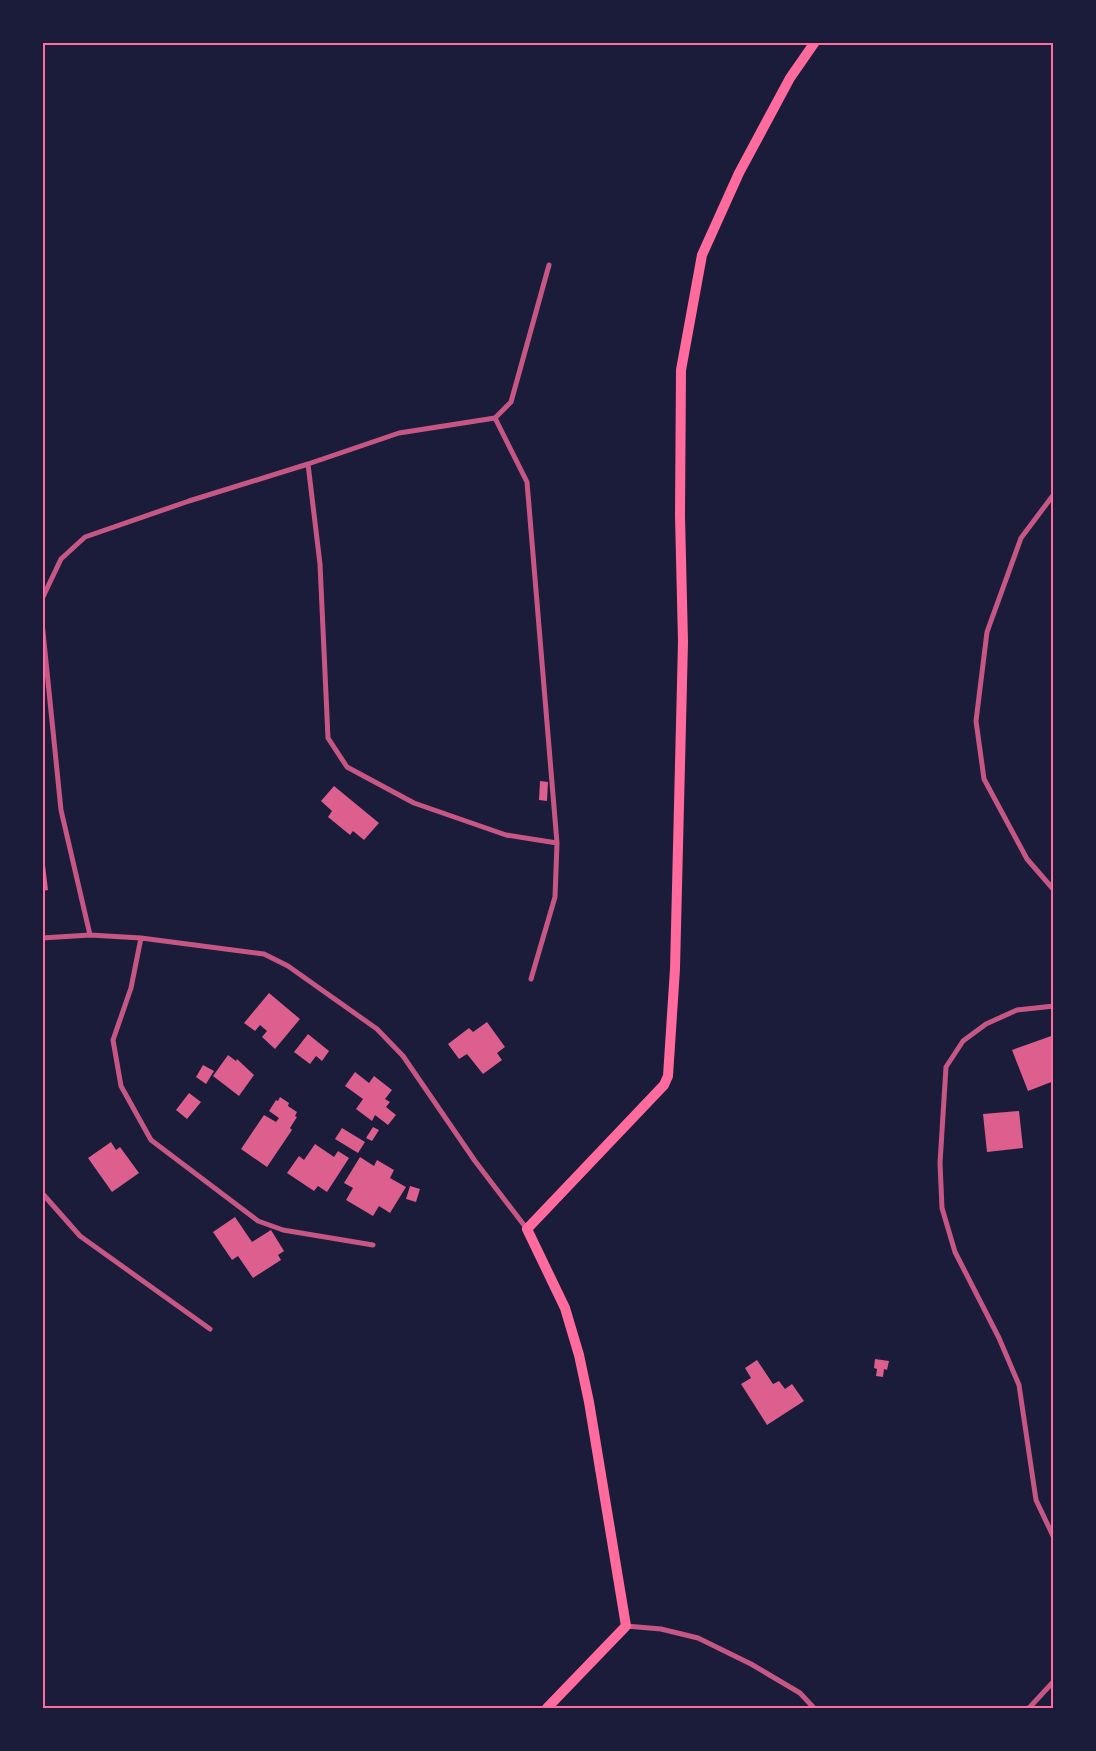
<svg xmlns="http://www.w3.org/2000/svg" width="1096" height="1751" font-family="Lato,sans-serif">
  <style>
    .building { fill: #dd5f8e }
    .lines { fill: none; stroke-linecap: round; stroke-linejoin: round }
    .minor { stroke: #c65784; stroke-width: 5 }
    .secondary { stroke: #ff6b9d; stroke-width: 10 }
    .neatline { fill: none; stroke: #ff6b9d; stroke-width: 2 }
  </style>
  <rect width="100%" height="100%" fill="#1b1b3a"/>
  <path class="building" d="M540 781 548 782 547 801 539 800Z
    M334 786 379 823 364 840 353 831 350 835 328 817 332 811 321 801Z
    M45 865 48 890 42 891V866Z
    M269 993 300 1019 275 1049 262 1037 267 1031 260 1025 255 1031 244 1023Z
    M487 1022 505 1047 497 1053 502 1060 483 1074 467 1054 459 1059 448 1044 469 1028 473 1032Z
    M308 1034 329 1051 322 1061 316 1056 310 1064 294 1052Z
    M1054 1035V1081L1028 1091 1012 1050Z
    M228 1055 236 1061 237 1059 254 1075 239 1096 213 1076Z
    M203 1065 214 1071 206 1084 196 1077Z
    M355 1072 369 1083 374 1076 392 1090 385 1099 390 1102 386 1107 396 1115 388 1125 375 1115 372 1121 356 1109 363 1099 345 1086Z
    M189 1093 201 1102 187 1119 176 1110Z
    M280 1097 289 1103 288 1106 297 1112 295 1116 297 1117 290 1128 292 1130 267 1167 241 1149 264 1115 276 1122 279 1118 269 1111 276 1100 278 1101Z
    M1019 1111 1023 1148 987 1152 983 1114Z
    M373 1127 379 1130 372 1141 366 1138Z
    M342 1128 365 1142 358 1153 335 1139Z
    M111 1142 116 1150 120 1147 139 1173 112 1192 88 1158Z
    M315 1144 334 1157 338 1151 349 1158 327 1192 318 1186 314 1191 287 1173 299 1156 304 1160Z
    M360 1157 374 1166 377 1160 394 1170 390 1178 406 1187 390 1213 379 1206 373 1216 346 1200 353 1188 344 1183Z
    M410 1186 420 1189 416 1202 406 1199Z
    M235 1217 252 1242 271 1230 284 1251 278 1255 281 1260 253 1278 238 1256 232 1260 213 1232Z
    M875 1359 889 1361 887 1370 884 1369 883 1377 876 1376 877 1369 874 1368Z
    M757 1360 773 1384 779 1381 785 1389 792 1384 804 1401 767 1425 741 1384 751 1378 745 1368Z"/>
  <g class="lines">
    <path class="minor" d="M495 418 527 482 557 843 555 897 531 979
      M495 418 511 402 549 265
      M308 464 320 564 328 738 347 767 414 803 506 835 557 843
      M1054 494 1021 538 987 632 976 721 984 779 1027 859 1054 890
      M42 599 61 559 85 537 189 501 308 464 399 433 495 418
      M42 622 61 810 90 935
      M42 938 90 935 141 938 264 954 288 966 377 1029 403 1056 475 1161 527 1229
      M141 938 131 988 113 1040 121 1086 151 1140 258 1221 283 1230 373 1245
      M1054 1006 1017 1010 986 1024 963 1041 946 1067 940 1163 942 1208 955 1252 999 1338 1019 1385 1036 1500 1054 1538
      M42 1193 80 1236 210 1329
      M626 1626 661 1629 698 1638 751 1664 800 1693 814 1708
      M1029 1708 1054 1681"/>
    <path class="secondary" d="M547 1708 626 1626 589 1402 579 1355 565 1308 527 1229 664 1085 668 1076 675 969 683 642 680 516 681 370 702 255 739 173 790 78 815 42"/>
  </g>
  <rect width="1096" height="1751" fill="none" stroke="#1b1b3a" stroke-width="88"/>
  <rect x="44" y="44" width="1008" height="1663" class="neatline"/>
</svg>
